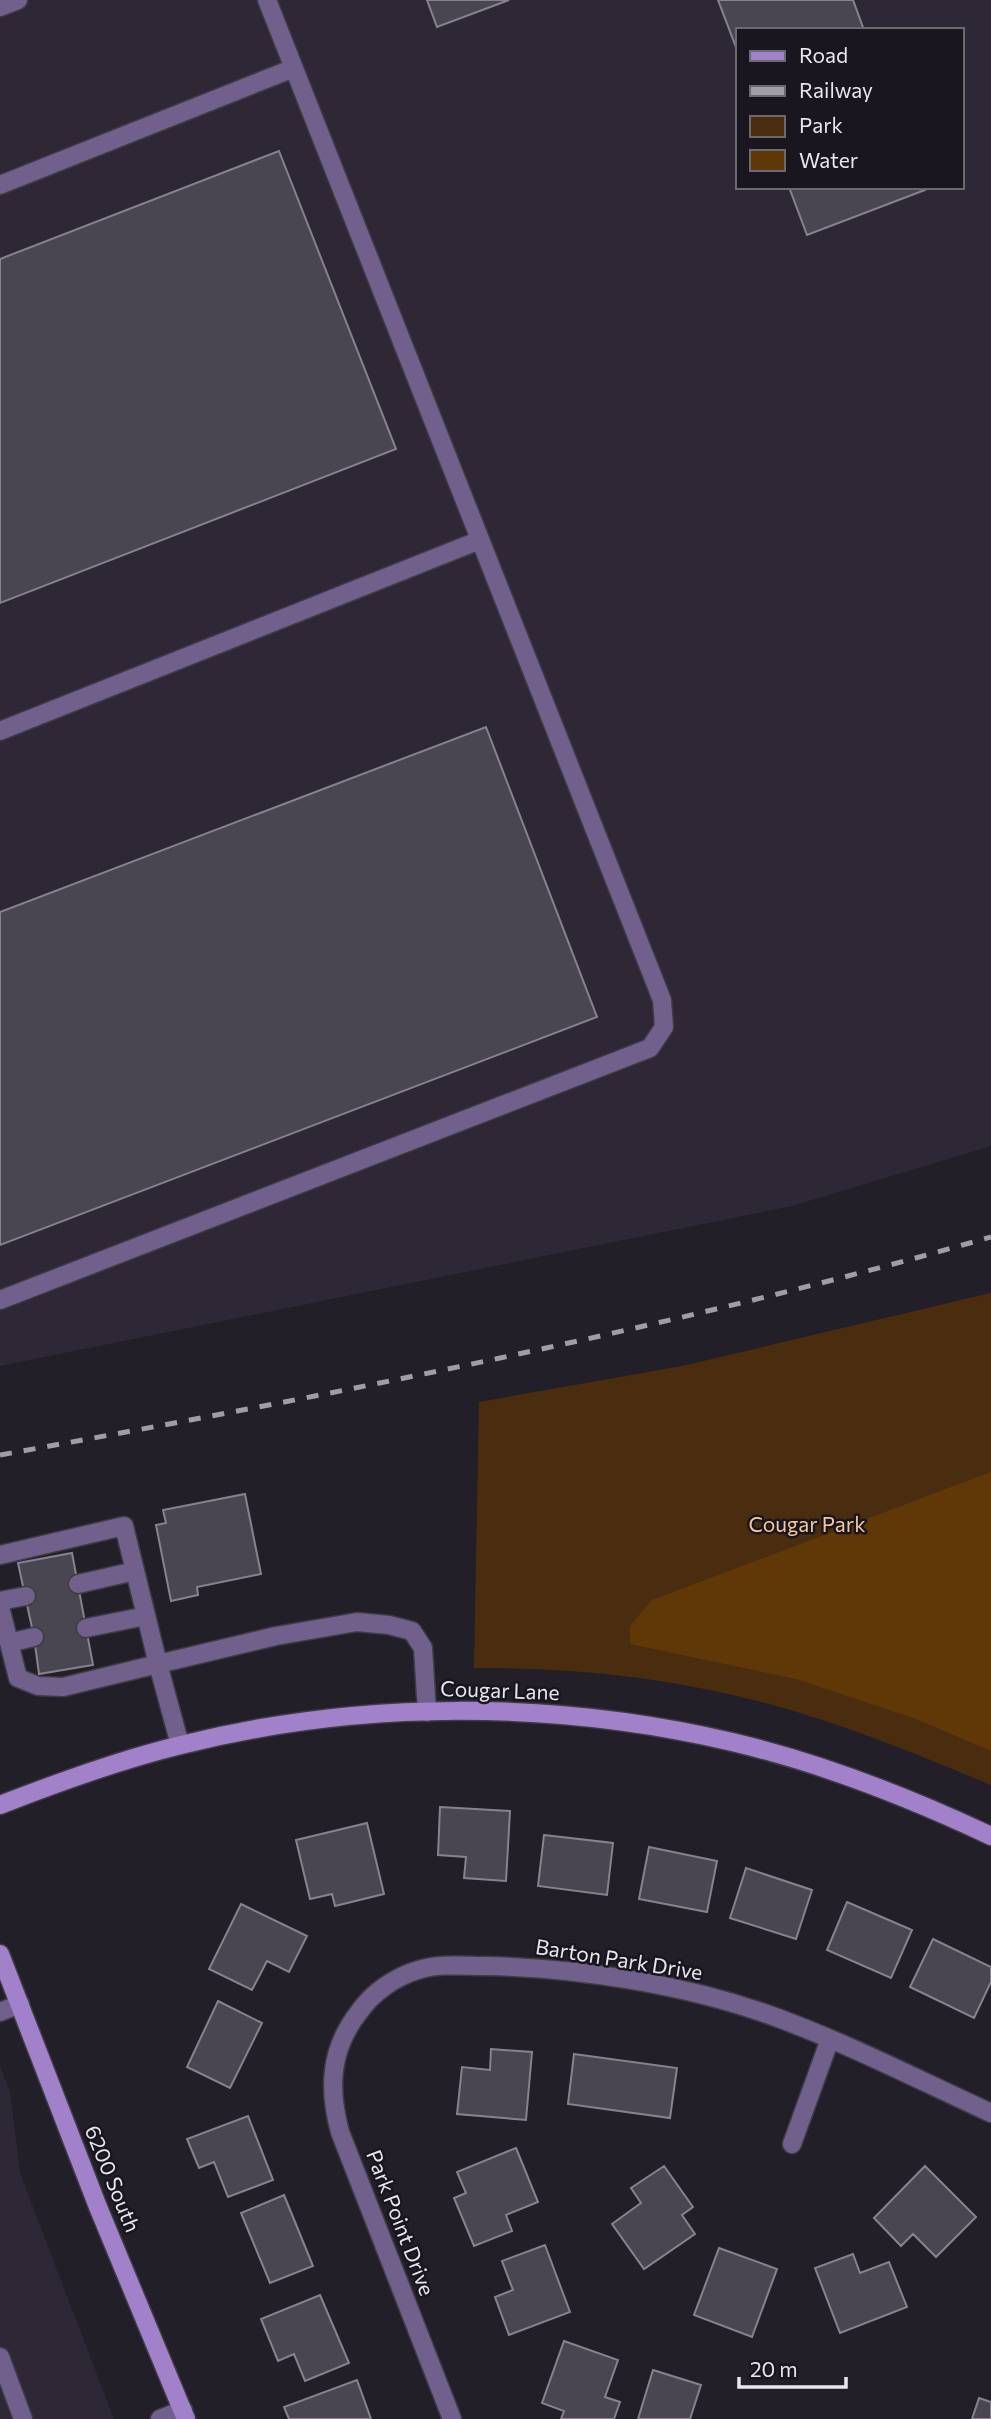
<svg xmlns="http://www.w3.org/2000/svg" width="991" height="2419" font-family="Commissioner,sans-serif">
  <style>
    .built { fill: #2d2736; fill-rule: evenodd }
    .green { fill: #4a2d0f }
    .water { fill: #603807 }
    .building { fill: #4a4651; stroke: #87828e; stroke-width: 2 }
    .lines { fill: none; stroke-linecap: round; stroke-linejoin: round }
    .service-casing { stroke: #3f3b44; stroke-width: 21 }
    .minor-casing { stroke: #3f3b44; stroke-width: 21 }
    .secondary-casing { stroke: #3f3b44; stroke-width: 21 }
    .service { stroke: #715f8c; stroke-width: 18 }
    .minor { stroke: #715f8c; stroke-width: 18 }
    .secondary { stroke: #a081ca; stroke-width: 18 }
    .rail { stroke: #a09da5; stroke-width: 5; stroke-dasharray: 12 12; stroke-linecap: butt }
    .labels { text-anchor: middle; stroke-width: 5; stroke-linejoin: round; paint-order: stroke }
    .park-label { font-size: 21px; fill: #f7c79b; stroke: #19161f }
    .street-label { font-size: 21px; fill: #e9e7ed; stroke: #19161f }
  </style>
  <rect width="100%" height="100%" fill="#231f29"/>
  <path class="built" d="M0 0H991V1146L792 1206 0 1366ZM737 30H961V187H737Z
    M0 2066 10 2092 20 2173 114 2419H0Z"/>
  <path class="green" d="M991 1293V1785C934 1761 875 1737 816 1718 707 1682 589 1667 474 1668L479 1402 682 1366Z"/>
  <path class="water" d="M991 1472V1751L916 1719 796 1679 630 1644V1626L652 1600Z"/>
  <path class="building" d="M427 0H509L437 27Z
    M718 0H853L864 30H737V50Z
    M279 151 396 449 0 603V259Z
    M789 187H923L925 190 807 235Z
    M486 727 597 1017 0 1245V912Z
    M245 1494 261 1574 197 1587 198 1595 171 1601 156 1525 166 1523 163 1510Z
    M72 1553 93 1665 39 1674 34 1637 18 1563Z
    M440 1807 510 1811 506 1881 464 1878 466 1857 438 1855Z
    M367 1823 384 1894 335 1906 332 1894 310 1899 296 1840Z
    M544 1835 613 1843 607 1895 538 1886Z
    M649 1847 717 1861 707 1912 639 1899Z
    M746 1868 812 1890 796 1939 730 1918Z
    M847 1902 912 1930 891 1978 827 1950Z
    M241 1904 307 1936 289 1972 267 1961 252 1990 209 1969Z
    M933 1939 991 1967V1982L974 2018 910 1987Z
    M218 2001 262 2023 230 2088 187 2067Z
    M491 2049 532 2052 526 2120 457 2114 462 2067 490 2070Z
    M574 2054 677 2068 670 2118 568 2104Z
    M248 2116 273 2180 228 2197 214 2162 199 2168 187 2139Z
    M516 2148 538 2202 506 2215 512 2231 474 2246 454 2198 466 2193 457 2172Z
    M664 2166 693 2207 682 2215 695 2234 644 2269 612 2224 641 2203 631 2188Z
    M925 2166 976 2217 936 2257 913 2234 901 2246 874 2218Z
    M284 2195 313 2266 270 2283 241 2213Z
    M545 2245 570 2312 509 2335 495 2297 513 2290 502 2261Z
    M719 2248 777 2269 752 2337 694 2315Z
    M853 2254 860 2273 889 2262 907 2307 840 2333 815 2268Z
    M320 2295 349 2363 305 2381 294 2354 278 2361 261 2319Z
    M564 2341 618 2360 605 2397 620 2402 614 2419H561L564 2411 542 2403Z
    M653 2370 701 2385 690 2419H638Z
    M357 2380 371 2419H289L284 2407Z
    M979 2398 991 2402V2419H972Z"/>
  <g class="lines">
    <defs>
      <path id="service" d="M0 7 18 0
        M0 185 294 68
        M0 731 480 540
        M0 1300 650 1048 664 1027 662 1000 267 0
        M0 1555 124 1526 158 1664 276 1636 357 1622 389 1625 412 1631 423 1648 427 1712
        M78 1584 135 1571
        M0 1601 26 1596
        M0 1607 18 1678 38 1686 63 1687 158 1664 180 1745
        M86 1628 146 1616
        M9 1643 34 1637
        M0 2012 20 2004
        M0 2357 23 2419
        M160 2419 183 2410"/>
      <path id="minor" d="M792 2144 830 2039
        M452 2419 340 2132C328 2088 330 2049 359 2012 373 1992 395 1977 418 1970 440 1963 464 1966 487 1966 581 1968 689 1985 778 2018 851 2045 921 2081 991 2113"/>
      <path id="secondary" d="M0 1805C59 1782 119 1760 181 1745 360 1700 553 1700 732 1742 822 1763 908 1797 991 1836
        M0 1954 98 2207 186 2419"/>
    </defs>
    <use href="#service" class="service-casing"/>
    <use href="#minor" class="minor-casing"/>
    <use href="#secondary" class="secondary-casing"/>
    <use href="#service" class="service"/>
    <use href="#minor" class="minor"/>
    <use href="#secondary" class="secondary"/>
    <path class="rail" d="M0 1455C333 1395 665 1330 991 1237"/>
  </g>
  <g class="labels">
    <g class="park-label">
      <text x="807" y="1532">Cougar Park</text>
    </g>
    <g class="street-label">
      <text transform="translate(500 1691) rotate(2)" y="7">Cougar Lane</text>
      <text transform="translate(619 1960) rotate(9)" y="7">Barton Park Drive</text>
      <text transform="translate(112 2179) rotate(68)" y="7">6200 South</text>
      <text transform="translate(400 2223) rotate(69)" y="7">Park Point Drive</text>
    </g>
  </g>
  <rect x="736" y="28" width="228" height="161" fill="#19161f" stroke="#6c6a71" stroke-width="2"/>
  <rect x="750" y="51" width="35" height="10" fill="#a081ca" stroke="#6c6a71" stroke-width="2"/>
  <text x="799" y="63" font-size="21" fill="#e9e7ed">Road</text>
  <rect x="750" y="86" width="35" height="10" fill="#a09da5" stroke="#6c6a71" stroke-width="2"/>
  <text x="799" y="98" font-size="21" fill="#e9e7ed">Railway</text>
  <rect x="750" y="116" width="35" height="21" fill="#4a2d0f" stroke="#6c6a71" stroke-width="2"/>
  <text x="799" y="133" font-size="21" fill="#e9e7ed">Park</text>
  <rect x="750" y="150" width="35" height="21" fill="#603807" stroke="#6c6a71" stroke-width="2"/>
  <text x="799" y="168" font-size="21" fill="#e9e7ed">Water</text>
  <path d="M739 2377v10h107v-10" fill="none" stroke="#e9e7ed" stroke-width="3.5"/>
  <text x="750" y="2377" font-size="21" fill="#e9e7ed" stroke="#19161f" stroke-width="5" paint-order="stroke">20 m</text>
</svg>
